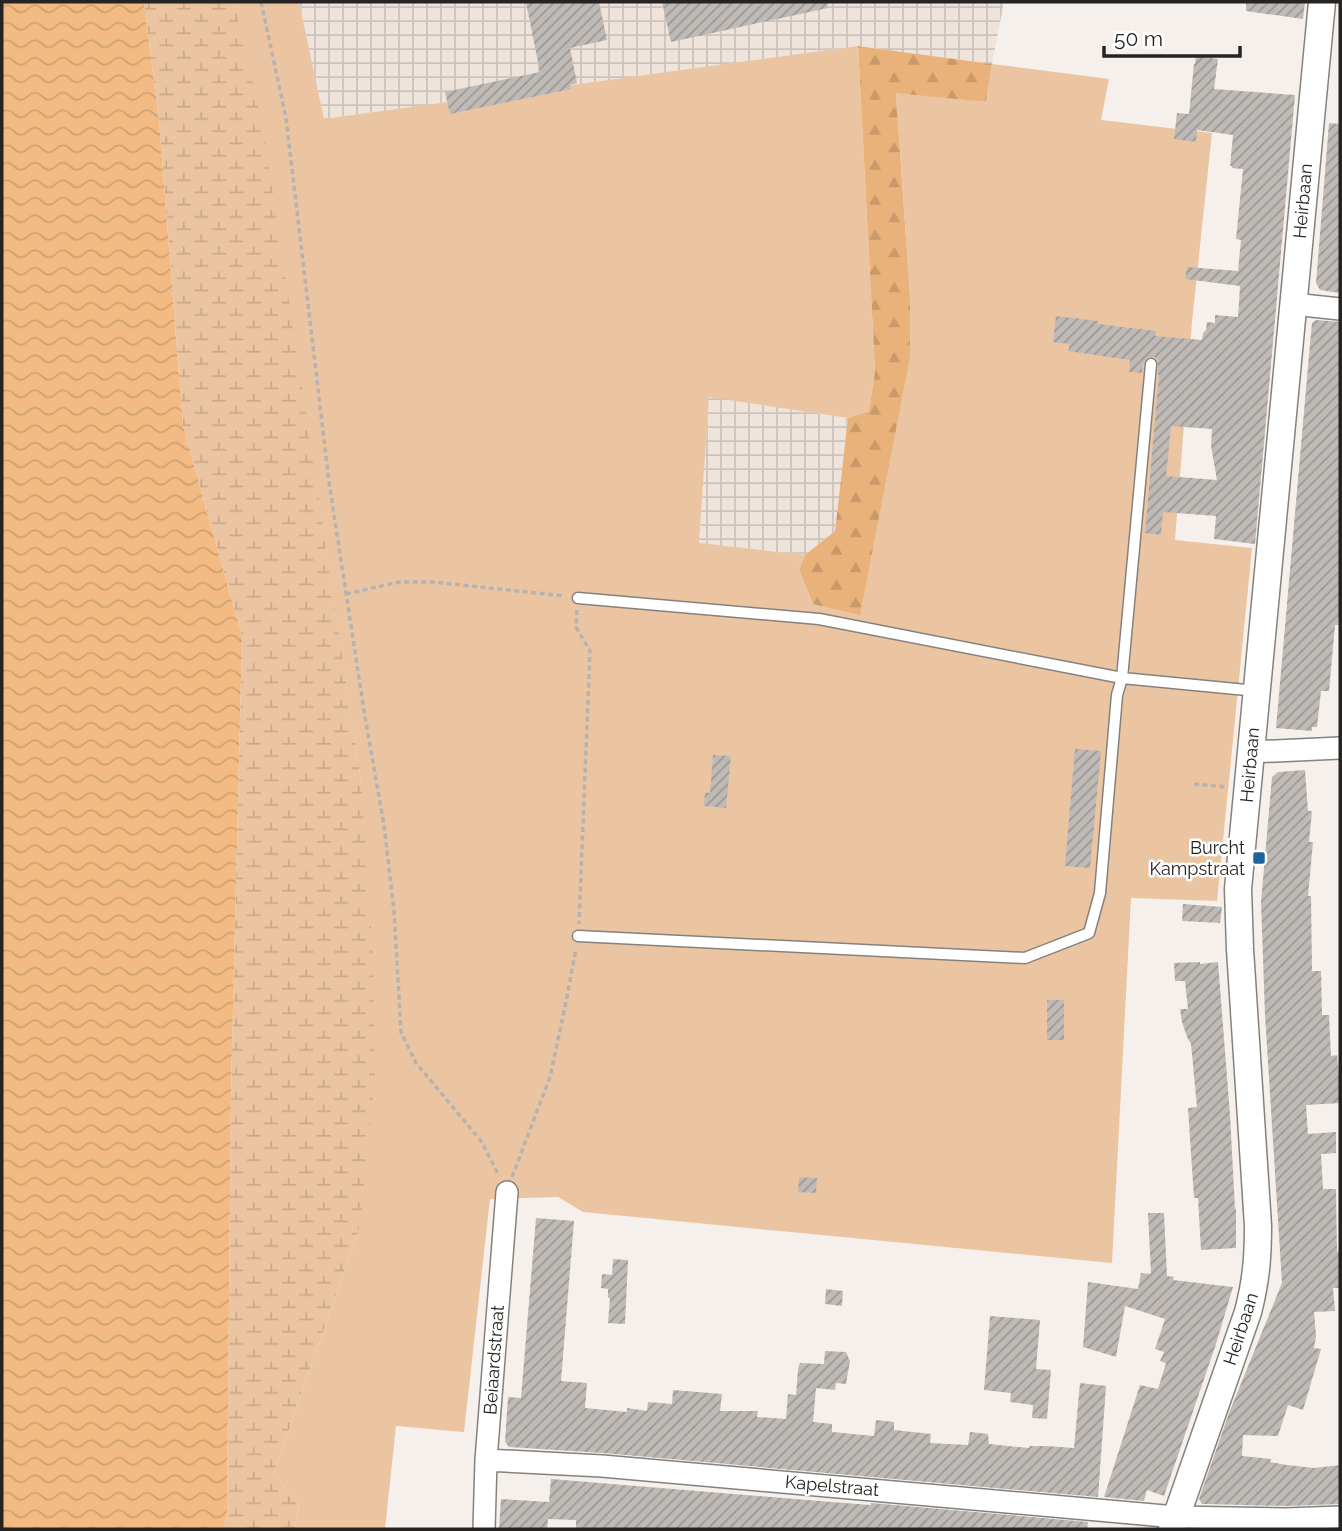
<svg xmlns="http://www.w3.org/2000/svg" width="1342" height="1531" font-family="Raleway,sans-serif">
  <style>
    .industrial { fill: url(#industrial-grid) }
    .grass { fill: #ebc5a1 }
    .forest { fill: url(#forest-firs) }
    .wetland { fill: url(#wetland-marsh) }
    .water { fill: url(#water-waves) }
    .building { fill: url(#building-hatch); fill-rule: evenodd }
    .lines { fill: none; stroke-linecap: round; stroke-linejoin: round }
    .service-casing { stroke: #85817d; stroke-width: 13 }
    .minor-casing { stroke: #85817d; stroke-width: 24 }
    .tertiary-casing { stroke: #85817d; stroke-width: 29 }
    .path { stroke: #b6b2af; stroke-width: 3.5; stroke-dasharray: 5 3.5; stroke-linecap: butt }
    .service { stroke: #fff; stroke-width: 10 }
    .minor { stroke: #fff; stroke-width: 21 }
    .tertiary { stroke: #fff; stroke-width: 26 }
    .poi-dot { fill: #206599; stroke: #fff; stroke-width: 2.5 }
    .labels { text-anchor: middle; stroke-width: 5; stroke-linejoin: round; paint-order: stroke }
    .street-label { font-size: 18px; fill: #252422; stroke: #fff }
    .poi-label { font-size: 18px; fill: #252422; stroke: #fff; text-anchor: end }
  </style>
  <defs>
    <pattern id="industrial-grid" width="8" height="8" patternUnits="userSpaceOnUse" patternTransform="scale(1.75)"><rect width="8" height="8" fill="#efe4db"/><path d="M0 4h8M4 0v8" fill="none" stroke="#cdc3bc"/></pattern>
    <pattern id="forest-firs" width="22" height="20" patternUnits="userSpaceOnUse" patternTransform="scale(1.75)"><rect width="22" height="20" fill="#eab27b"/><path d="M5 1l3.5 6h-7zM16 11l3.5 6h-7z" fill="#c9996a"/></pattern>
    <pattern id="wetland-marsh" width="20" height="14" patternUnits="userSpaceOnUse" patternTransform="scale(1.75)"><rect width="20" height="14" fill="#ebc5a1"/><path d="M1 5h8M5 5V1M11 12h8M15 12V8" fill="none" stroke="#c9a98a"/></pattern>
    <pattern id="water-waves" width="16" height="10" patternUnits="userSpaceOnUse" patternTransform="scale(1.75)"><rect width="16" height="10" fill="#f3bb83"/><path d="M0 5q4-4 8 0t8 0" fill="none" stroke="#d0a171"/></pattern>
    <pattern id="building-hatch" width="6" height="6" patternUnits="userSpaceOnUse" patternTransform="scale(1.75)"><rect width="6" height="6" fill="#bfbab6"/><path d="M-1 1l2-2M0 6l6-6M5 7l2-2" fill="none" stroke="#9b9794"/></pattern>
  </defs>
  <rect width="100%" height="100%" fill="#f5f0ec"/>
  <path class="industrial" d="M299 2H1004L992 64 858 46 324 120Z
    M709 396 848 418 835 531 805 555 699 544Z"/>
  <path class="grass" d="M234 2H299L324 119 858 46 875 371 869 411 848 418 709 397 699 543 805 555 799 570 813 604 910 357V296L896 92 986 102 992 64 1109 79 1101 120 1212 133 1192 322 1175 540 1252 548 1217 901 1131 898 1112 1263 583 1212 558 1197 490 1199 464 1432 396 1426 385 1529H295L299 1505 274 1473 360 1226 361 782 292 330Z"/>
  <path class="forest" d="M858 46 992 64 986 102 896 93 910 296V357L860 615 813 604 799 570 805 555 835 531 848 418 869 411 875 371Z"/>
  <path class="wetland" d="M144 2H234L262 122 361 782 373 955 375 1078 360 1226 274 1473 299 1505 295 1529H224L227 1511 231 1091 242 637 183 426 159 121Z"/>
  <path class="water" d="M2 2H144L159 121 183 426 242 637 231 1091 227 1511 224 1529H2Z"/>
  <path class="building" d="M526 2H599L607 40 570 48 577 83 570 85 571 89 450 114 445 92 540 72Z
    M662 2H827L828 8 671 42Z
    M1246 2H1305L1303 19 1246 11Z
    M1196 56 1218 59 1214 89 1295 95 1255 544 1214 539 1216 516 1163 512 1161 535 1145 533 1159 375 1158 374V360L1155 357H1148L1143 363 1142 373 1129 372 1130 360 1068 351 1070 344 1053 342 1056 316 1098 321V324L1156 331 1155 336 1202 340 1203 333 1206 330 1207 322 1215 323V315L1238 317 1240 286 1185 279 1187 267 1238 271 1241 240 1236 239 1243 169 1232 168V166H1230L1233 135 1197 130 1196 142 1174 139 1177 113 1189 114 1194 64H1195ZM1171 426 1212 429 1211 446 1217 480 1166 476Z
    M1329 123 1340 124V293L1320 290 1316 283Z
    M1316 320 1340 322V609L1338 625H1335L1329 691H1321L1317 727H1312V731L1276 728 1310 344 1312 323Z
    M1075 749 1101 751 1090 868 1065 866Z
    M713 755 731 756 726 808 704 806 705 792 710 793Z
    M1305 770 1308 811H1312L1309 842H1313L1308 896H1311L1312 971H1321L1322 1015H1329L1331 1056 1337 1055 1340 1083V1103L1306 1105 1308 1134 1336 1132V1153L1321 1154 1323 1189H1336L1337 1252H1340V1288H1333L1335 1311 1314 1312 1316 1336 1314 1348 1321 1349 1303 1410 1288 1405 1278 1436 1243 1435 1242 1456 1271 1459 1270 1462 1287 1465 1314 1468 1340 1465V1504L1286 1506 1207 1504H1202L1199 1499 1229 1413 1282 1283 1265 1015 1261 902 1272 777 1278 772Z
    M1183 904 1222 907 1220 923 1182 921Z
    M1200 962V964L1218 962 1230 1115 1235 1209H1236V1248L1201 1250 1198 1198H1194L1188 1108 1197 1107 1191 1044 1187 1037 1182 1022 1180 1009H1188L1185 981H1175L1174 963Z
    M1047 1000H1064V1040H1047Z
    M799 1177 817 1178 816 1193 798 1192Z
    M1148 1213H1164L1167 1276 1174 1277 1173 1280 1233 1287 1216 1344 1164 1496 1147 1490 1144 1501 1104 1497 1140 1385 1158 1389 1166 1363 1160 1361 1164 1352 1155 1349 1165 1319 1125 1306 1116 1357 1083 1347 1088 1282 1138 1289 1141 1273 1151 1274Z
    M536 1218 574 1221 561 1381 587 1383 585 1408 627 1412V1408L647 1411 648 1402 672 1404 673 1390 722 1394 720 1411H758L757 1417 786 1419 788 1394 796 1395 798 1369 800 1363 824 1364 825 1351 846 1352 850 1361 846 1384 836 1383 835 1390 816 1388 813 1422 832 1424V1432L874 1436 876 1420 894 1422V1430L931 1434 930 1443 968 1445 970 1432 988 1434 989 1444 1029 1448 1030 1446H1047L1074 1448 1080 1383 1106 1386 1098 1497 603 1453 509 1447 505 1442 508 1397 521 1398Z
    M613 1259 628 1260 625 1324 608 1323 610 1298H608V1289L601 1288 602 1274 612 1275Z
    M826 1289 843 1291 842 1306 825 1304Z
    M990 1316 1040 1320 1036 1369 1051 1370 1047 1419 1032 1418 1033 1405 1010 1402 1011 1393 984 1390Z
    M551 1479 832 1502 871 1505V1503L1088 1522 1087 1529H576V1520L548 1519 547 1529H499L501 1499 549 1502Z"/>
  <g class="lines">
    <defs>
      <path id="service" d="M578 598 819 619 1122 678 1257 691
        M578 936 1025 958 1089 933 1100 893 1117 695 1122 678 1151 364"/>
      <path id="minor" d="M1293 304 1340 309
        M1251 752 1340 748
        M486 1460 602 1466 1176 1517 1286 1519 1340 1517
        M484 1529 486 1460 507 1192"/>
      <path id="tertiary" d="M1172 1529 1248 1312C1256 1281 1258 1258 1258 1226L1240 949 1238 889 1322 2"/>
    </defs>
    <use href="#service" class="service-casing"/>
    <use href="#minor" class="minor-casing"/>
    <use href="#tertiary" class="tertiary-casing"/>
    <path class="path" d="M261 2 286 118 329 482 365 717 384 825 394 911 401 1032 416 1063 481 1141 499 1176
      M346 594 399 582H433L565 596
      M577 610 576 627 590 651 579 924
      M1194 784 1227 787
      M512 1177 550 1077 565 1007 576 949"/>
    <use href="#service" class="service"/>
    <use href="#minor" class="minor"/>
    <use href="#tertiary" class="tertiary"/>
  </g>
  <rect class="poi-dot" x="1252" y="851" width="14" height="14" rx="3.5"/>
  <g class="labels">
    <g class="street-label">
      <text transform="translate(1303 201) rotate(-85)" y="6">Heirbaan</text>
      <text transform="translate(1250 765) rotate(-85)" y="6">Heirbaan</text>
      <text transform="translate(1241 1329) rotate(-72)" y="6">Heirbaan</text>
      <text transform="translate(494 1360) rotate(-86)" y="6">Beiaardstraat</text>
      <text transform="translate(832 1486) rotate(5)" y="6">Kapelstraat</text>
    </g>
    <g class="poi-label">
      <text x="1245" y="854">Burcht<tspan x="1245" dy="21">Kampstraat</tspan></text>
    </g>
  </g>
  <rect width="1342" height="1531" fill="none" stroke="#252422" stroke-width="7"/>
  <path d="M1104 46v10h136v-10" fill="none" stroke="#252422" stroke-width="3.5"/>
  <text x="1114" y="46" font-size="21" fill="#252422" stroke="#ffffff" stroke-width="5" paint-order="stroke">50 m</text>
</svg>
